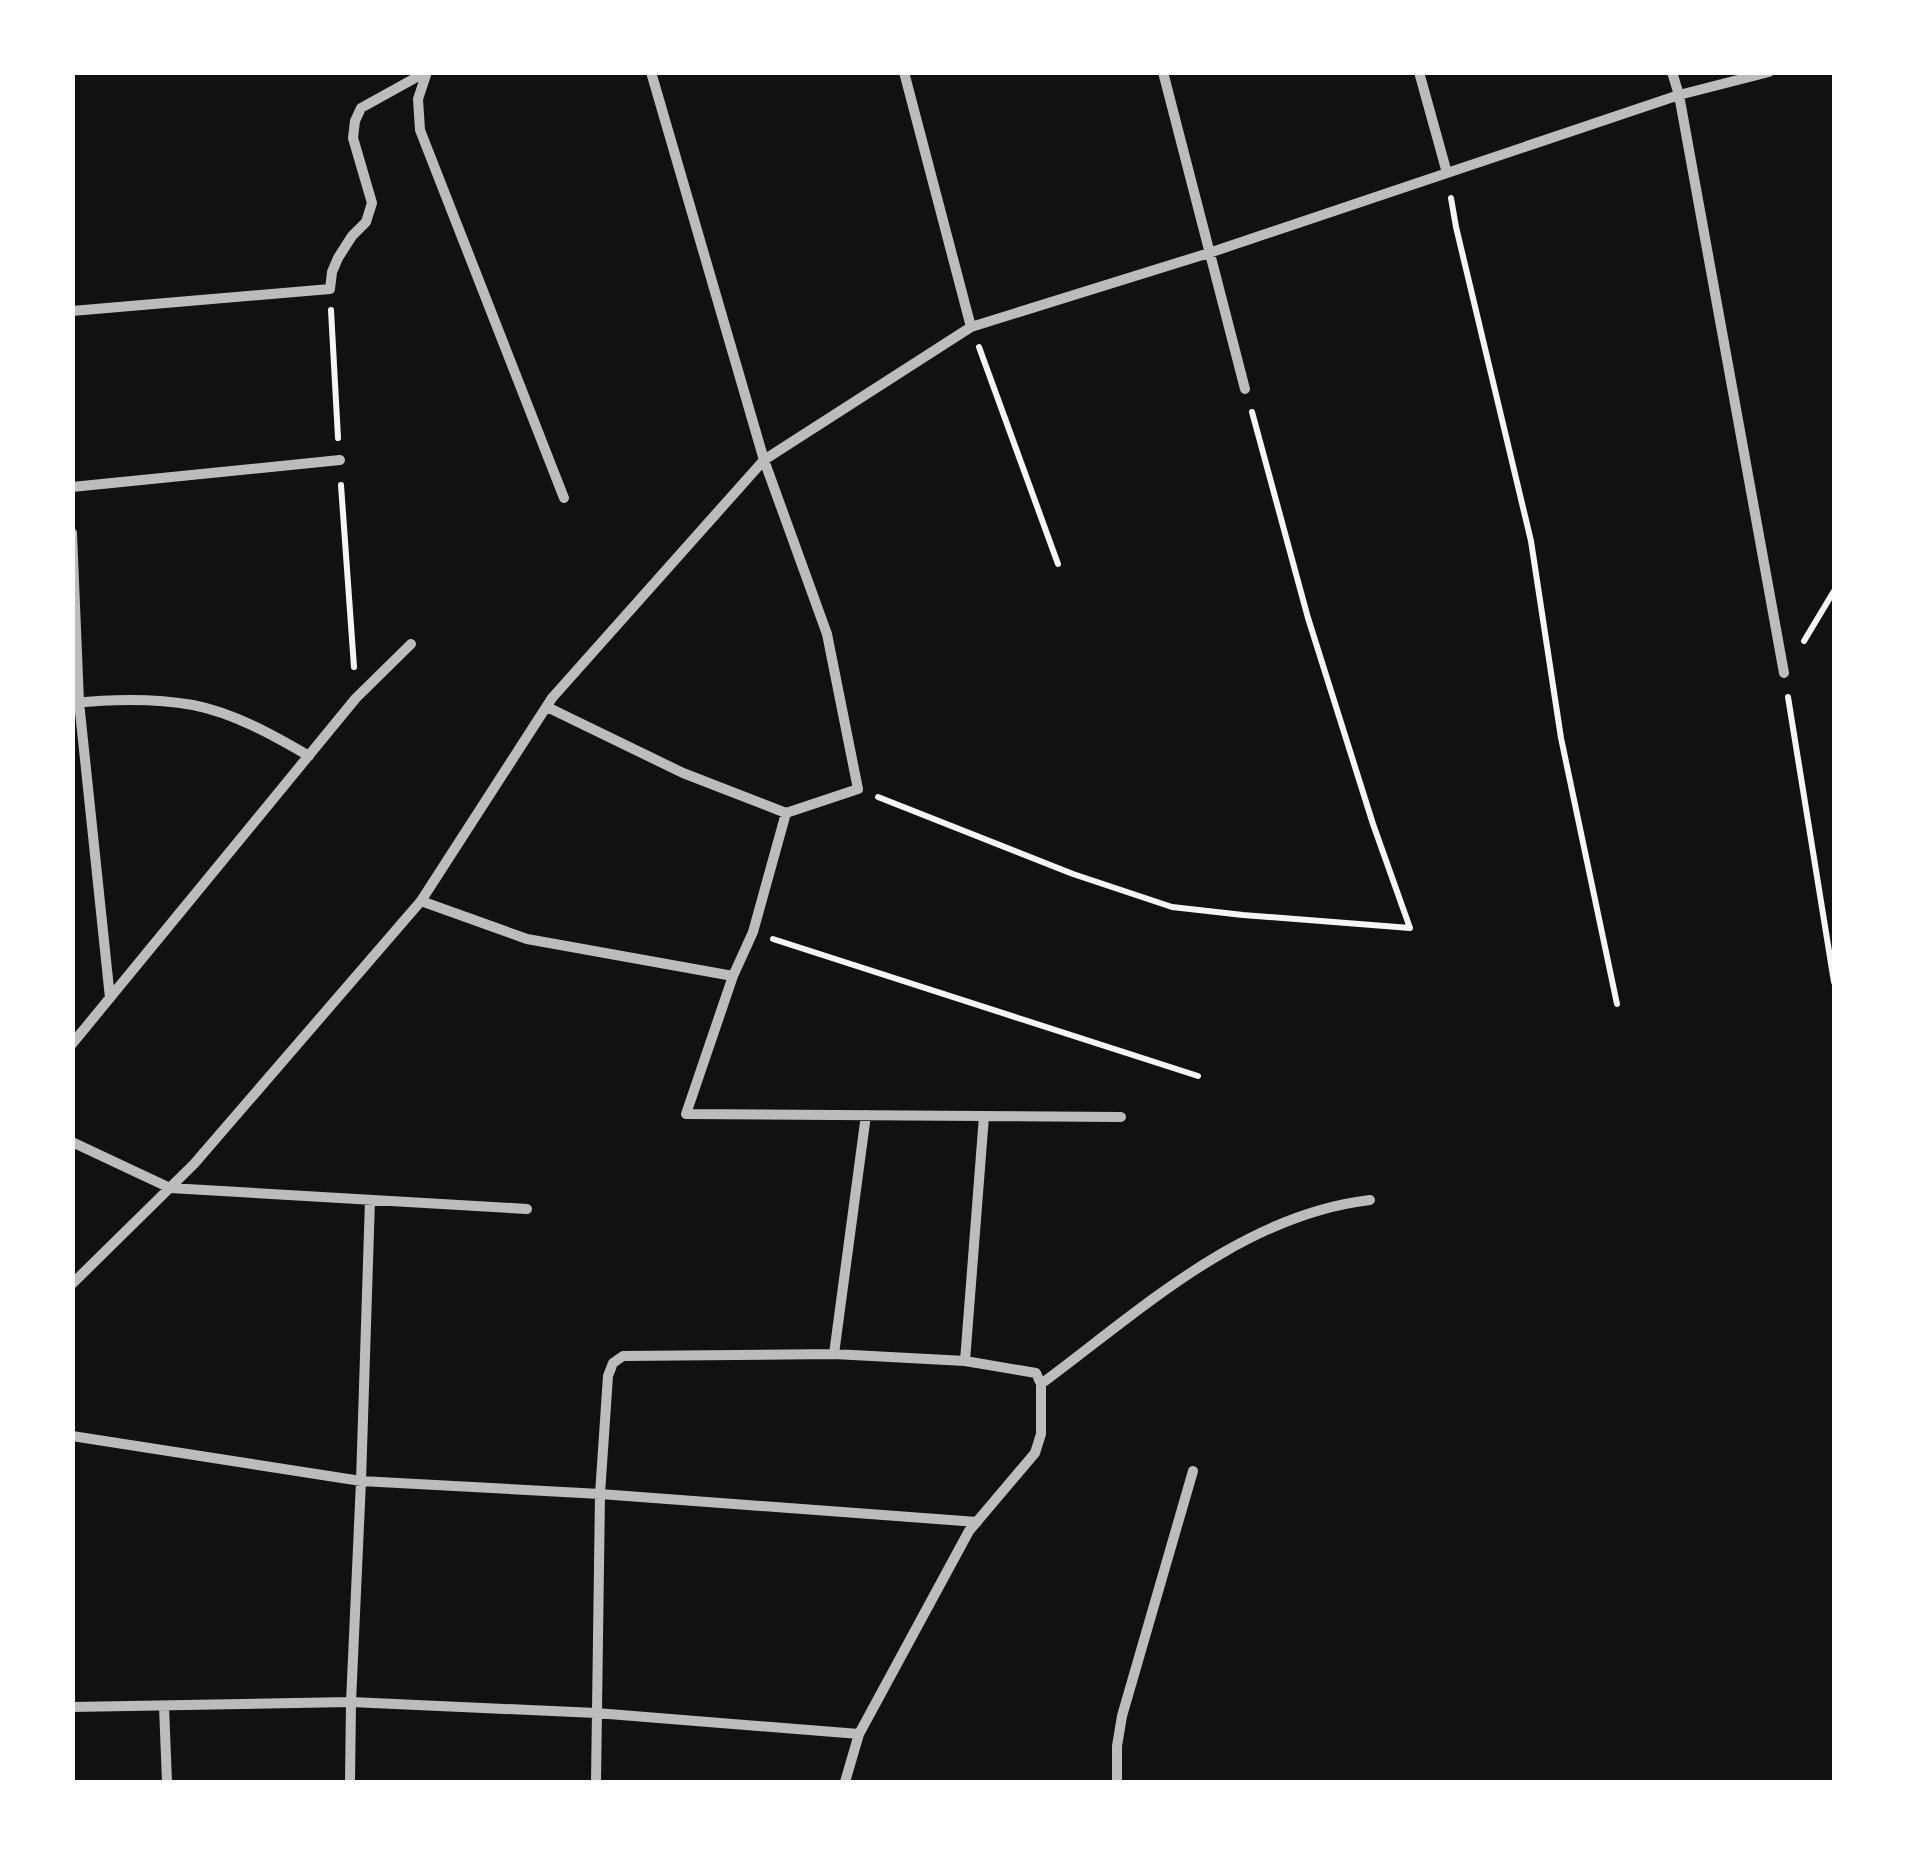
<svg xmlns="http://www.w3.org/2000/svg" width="1907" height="1855" font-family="'Fira Sans Condensed',sans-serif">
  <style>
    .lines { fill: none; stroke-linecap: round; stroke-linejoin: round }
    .path { stroke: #f5f5f5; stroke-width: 6 }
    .minor { stroke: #bcbcbc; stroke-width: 10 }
  </style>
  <rect width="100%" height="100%" fill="#111"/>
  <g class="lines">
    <path class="path" d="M1451 198 1456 227 1531 541 1561 738 1617 1004
      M331 310 338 438
      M979 347 1058 564
      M341 485 354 667
      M1804 641 1834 591
      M1788 697 1834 982
      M878 797 1073 874 1172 907 1243 915 1410 928 1373 824 1308 618 1252 412
      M773 939 1198 1076"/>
    <path class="minor" d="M427 72 418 99 420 130 564 498
      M904 72 971 327
      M1163 72 1245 389
      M1419 72 1447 173
      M1672 72 1679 95 1784 673
      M72 311 330 289 332 272 338 258 352 236 366 222 372 203 353 138 355 121 361 108 426 72
      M72 487 340 460
      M72 533 79 702 110 998
      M73 703C112 699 154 698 193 705 234 713 273 735 309 756
      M547 707 683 773 786 813 858 789 827 634 764 460 651 72
      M786 813 753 932 733 976 686 1114 1121 1117
      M421 901 527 939 733 976
      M72 1044 356 698 411 644
      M72 1142 170 1188 527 1209
      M370 1200 361 1481 351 1702 596 1713 859 1734
      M72 1284 194 1164 421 901 552 698 764 460 971 327 1209 253 1679 95 1769 72
      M834 1354 866 1115
      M965 1361 984 1116
      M1041 1384C1141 1310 1242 1215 1370 1200
      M72 1436 361 1481 600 1494 977 1522
      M164 1706 167 1782
      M72 1707 351 1702 350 1782
      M596 1782 600 1494 608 1376 613 1363 623 1356 834 1354 965 1361 1036 1373 1041 1384V1434L1035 1453 969 1531 859 1734 845 1782
      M1117 1782V1746L1122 1716 1193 1471"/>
  </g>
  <rect width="1907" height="1855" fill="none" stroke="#ffffff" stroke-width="150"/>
</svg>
